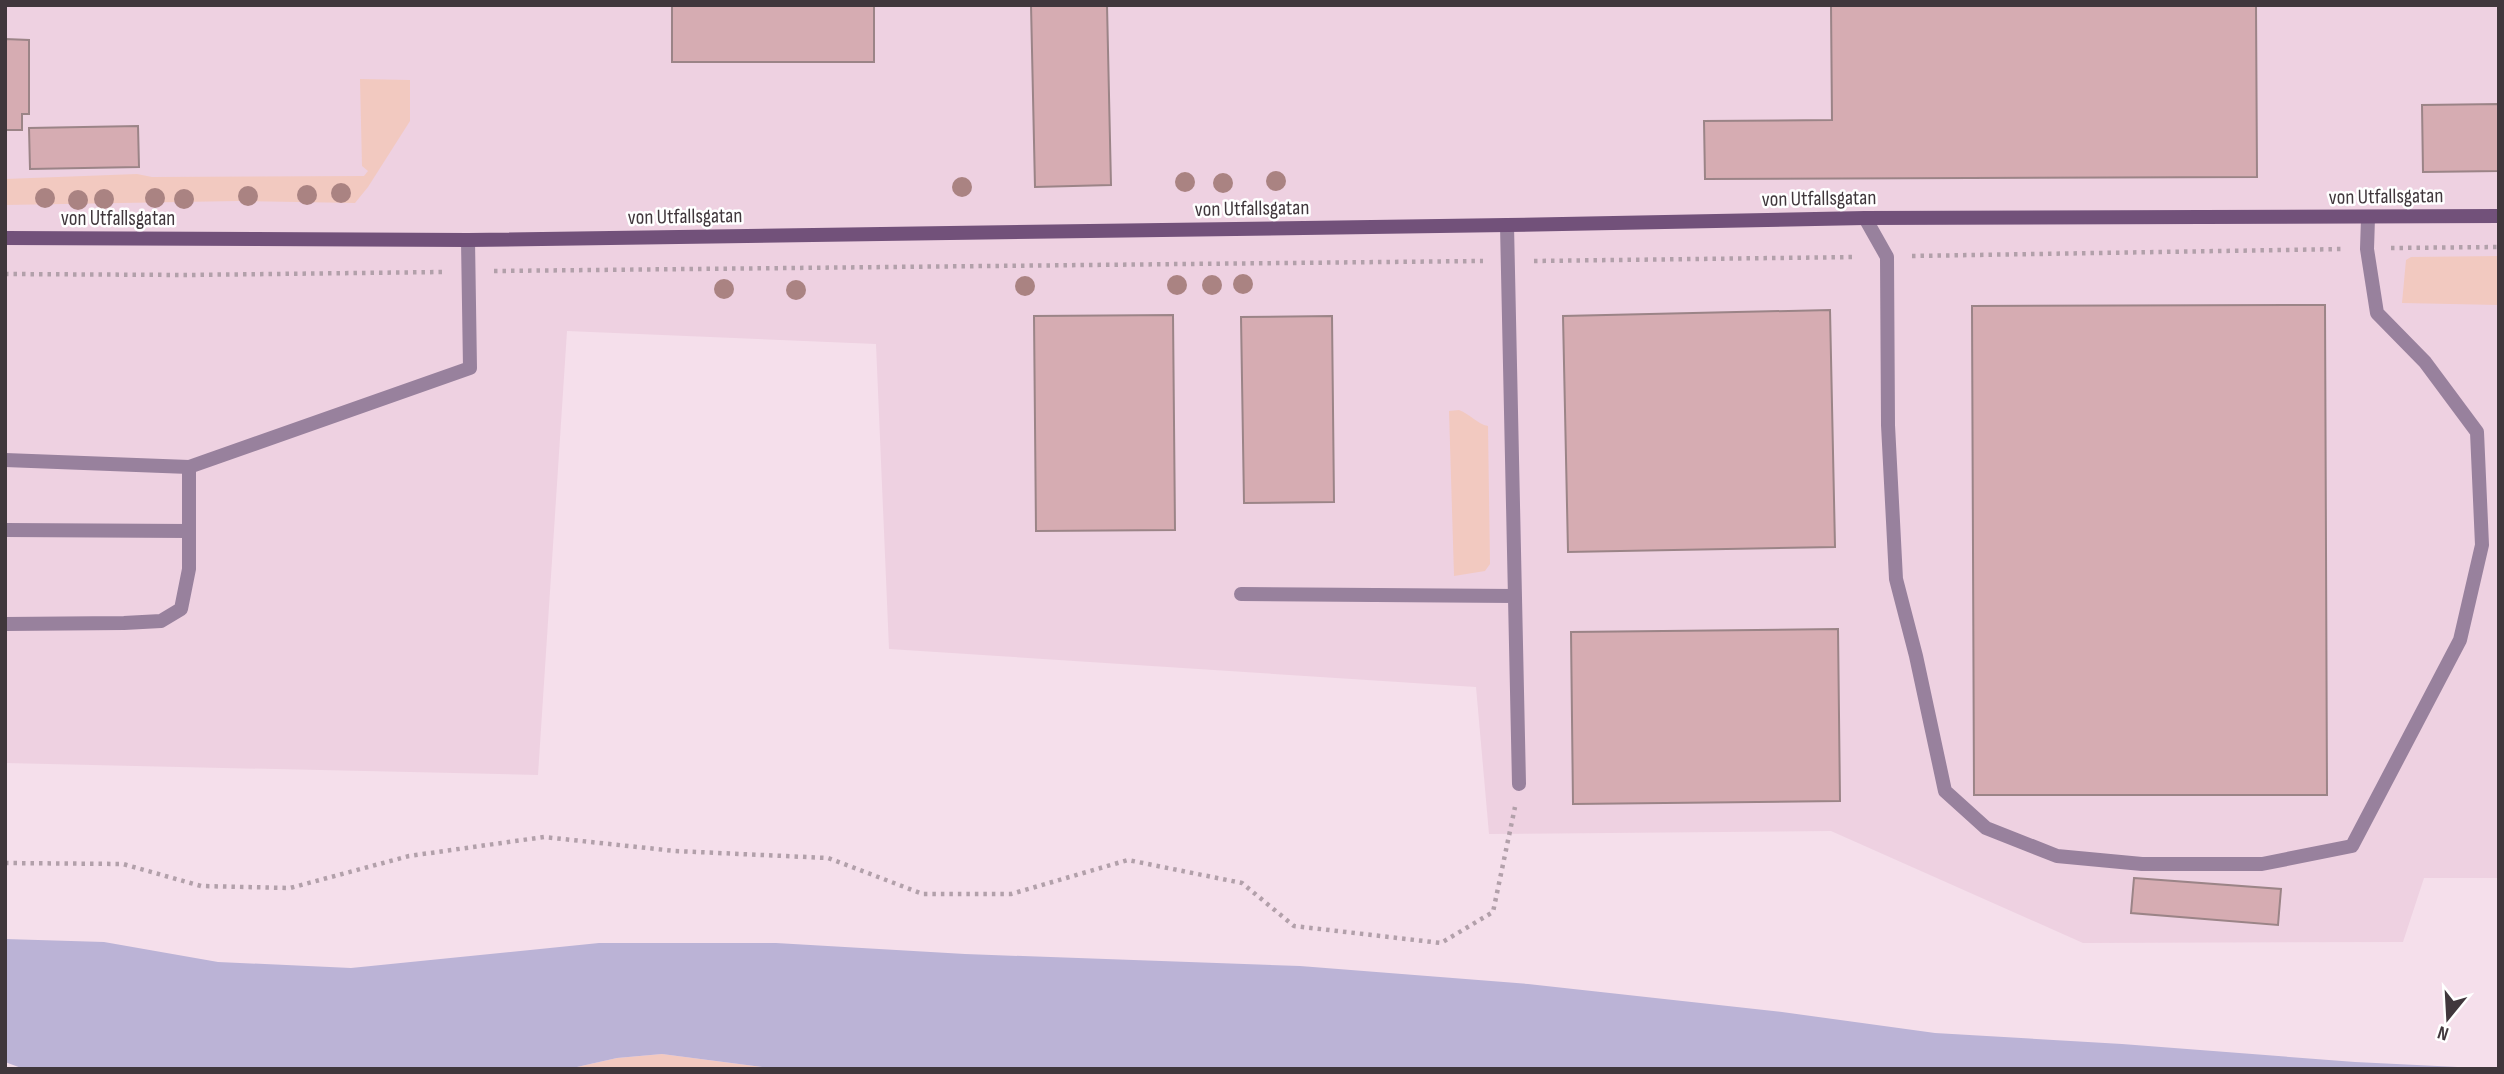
<svg xmlns="http://www.w3.org/2000/svg" width="2504" height="1074" font-family="'Sofia Sans Condensed',sans-serif">
  <style>
    .built { fill: #eed1e1 }
    .green { fill: #f2c9c0 }
    .water { fill: #bbb3d6 }
    .building { fill: #d6acb2; stroke: #9b8487; stroke-width: 2 }
    .lines { fill: none; stroke-linecap: round; stroke-linejoin: round }
    .path { stroke: #b2a0aa; stroke-width: 4.5; stroke-dasharray: 3.5 5; stroke-linecap: butt }
    .lane { stroke: #98819d; stroke-width: 14 }
    .secondary { stroke: #72517a; stroke-width: 14 }
    .tree { fill: #aa8382 }
    .labels { text-anchor: middle; stroke-width: 5; stroke-linejoin: round; paint-order: stroke }
    .street-label { font-size: 21px; fill: #40373c; stroke: #fff }
  </style>
  <rect width="100%" height="100%" fill="#f5dfeb"/>
  <path class="built" d="M5 5H2499V878H2424L2403 942 2083 943 1831 831 1489 834 1476 687 889 649 876 344 567 331 538 775 5 763Z"/>
  <path class="green" d="M360 79 410 80V121L368 187 355 203 238 201 5 205V179L137 174 152 177 364 176 368 171 362 166Z
    M2499 256V305L2402 303 2406 260 2411 257Z
    M1459 410C1470 414 1477 424 1488 426L1490 564 1485 571 1454 576 1449 411Z
    M662 1054 777 1069H568L617 1058Z"/>
  <path class="water" d="M5 939 104 942 218 962 351 968 599 943H776L965 954 1300 966 1528 984 1782 1012 1935 1033 2122 1044 2355 1062 2499 1069H777L662 1054 617 1058 568 1069H24L5 1062Z"/>
  <path class="building" d="M672 5H874V62H672Z
    M1031 5H1107L1111 185 1035 187Z
    M1831 5H2256L2257 177 1705 179 1704 121 1832 120Z
    M5 39 29 40V114H22V130H5Z
    M2499 104V171L2423 172 2422 105Z
    M138 126 139 167 30 169 29 128Z
    M2325 305 2327 795H1974L1972 306Z
    M1830 310 1835 547 1568 552 1563 316Z
    M1173 315 1175 530 1036 531 1034 316Z
    M1332 316 1334 502 1244 503 1241 317Z
    M1838 629 1840 801 1573 804 1571 632Z
    M2134 878 2281 889 2278 925 2131 913Z"/>
  <g class="lines">
    <path class="path" d="M2391 248 2499 247
      M1912 256 2344 249
      M1534 261 1857 257
      M494 271 1483 261
      M5 274 185 275 444 272
      M5 863 123 864 201 886 290 888 409 856 544 837 675 851 828 858 923 894H1011L1128 860 1242 883 1294 926 1441 943 1493 912 1515 807"/>
    <path class="lane" d="M1865 218 1887 257 1888 425 1896 579 1916 656 1945 791 1986 828 2057 856 2142 864H2262L2352 846 2460 640 2482 545 2477 432 2425 362 2377 313 2367 249 2368 218
      M1507 225 1519 784
      M5 460 189 467
      M5 530 189 531
      M1241 594 1515 596
      M5 624 124 623 161 621 181 609 189 569V467L470 368 468 240"/>
    <path class="secondary" d="M5 238 468 240 1507 225 1865 218 2499 216"/>
  </g>
  <g class="tree">
    <circle cx="1276" cy="181" r="10"/>
    <circle cx="1185" cy="182" r="10"/>
    <circle cx="1223" cy="183" r="10"/>
    <circle cx="962" cy="187" r="10"/>
    <circle cx="341" cy="193" r="10"/>
    <circle cx="307" cy="195" r="10"/>
    <circle cx="248" cy="196" r="10"/>
    <circle cx="45" cy="198" r="10"/>
    <circle cx="155" cy="198" r="10"/>
    <circle cx="104" cy="199" r="10"/>
    <circle cx="184" cy="199" r="10"/>
    <circle cx="78" cy="200" r="10"/>
    <circle cx="1243" cy="284" r="10"/>
    <circle cx="1177" cy="285" r="10"/>
    <circle cx="1212" cy="285" r="10"/>
    <circle cx="1025" cy="286" r="10"/>
    <circle cx="724" cy="289" r="10"/>
    <circle cx="796" cy="290" r="10"/>
  </g>
  <g class="labels">
    <g class="street-label">
      <text transform="translate(2386 196) rotate(-1)" y="7">von Utfallsgatan</text>
      <text transform="translate(1819 198) rotate(-1)" y="7">von Utfallsgatan</text>
      <text transform="translate(1252 208) rotate(-1)" y="7">von Utfallsgatan</text>
      <text transform="translate(685 216) rotate(-1)" y="7">von Utfallsgatan</text>
      <text x="118" y="225">von Utfallsgatan</text>
    </g>
  </g>
  <rect width="2504" height="1074" fill="none" stroke="#40373c" stroke-width="14"/>
  <g transform="translate(2448 1018) rotate(198)" stroke="#ffffff" stroke-width="5" paint-order="stroke">
  <path d="M0-5L12 26L0 18L-12 26Z" fill="#40373c"/>
  <text y="-10" font-size="19" font-weight="bold" text-anchor="middle" fill="#40373c">N</text>
  </g>
</svg>
